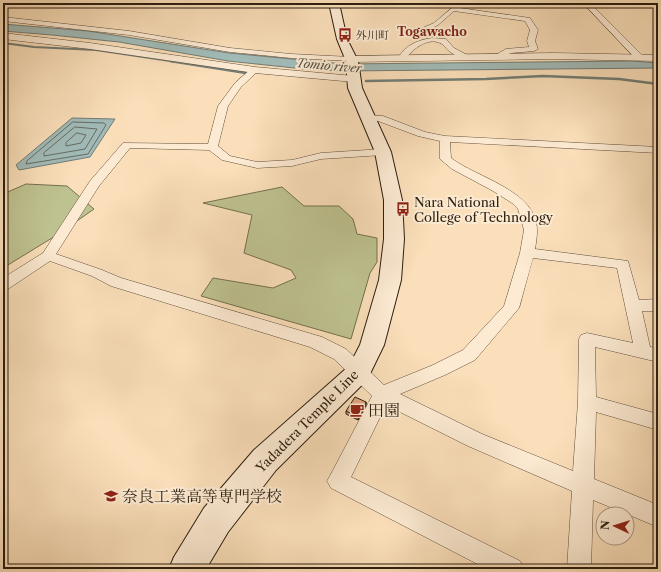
<svg xmlns="http://www.w3.org/2000/svg" width="661" height="572" font-family="'Libre Caslon Text','Noto Serif JP',serif">
  <style>
    .green { fill: #bec290; stroke: #757050 }
    .water { fill: #a1bbb8; stroke: #727c74 }
    .lines { fill: none; stroke-linecap: round; stroke-linejoin: round }
    .shore { stroke: #666c64; stroke-width: 1 }
    .stream-far1 { stroke: #727c74; stroke-width: 2 }
    .stream { stroke: #727c74; stroke-width: 2.5 }
    .minor-casing { stroke: #604e3a; stroke-width: 1 }
    .tertiary-casing { stroke: #604e3a; stroke-width: 1 }
    .secondary-casing { stroke: #2c1e0f; stroke-width: 2 }
    .minor { fill: #fcead2; fill-rule: evenodd }
    .tertiary { fill: #fcead2; fill-rule: evenodd }
    .secondary { fill: #fcead2; fill-rule: evenodd }
    .wall { fill: #c49073; stroke: #2c1e0f }
    .shaded-wall { fill: #a0755e; stroke: #2c1e0f }
    .building { fill: #e4a786; stroke: #2c1e0f }
    .labels { text-anchor: middle; stroke-width: 4; stroke-linejoin: round; paint-order: stroke }
    .far-poi-label { font-size: 11px; fill: #2c1e0f; stroke: #fcead2; text-anchor: start }
    .far-neighbourhood-label { font-size: 12px; font-weight: bold; fill: #7a1f14; stroke: #fcead2 }
    .far-water-label { font-size: 12px; font-style: italic; fill: #4f4d42; stroke: #fcead2 }
    .poi-label { font-size: 13px; fill: #2c1e0f; stroke: #fcead2; text-anchor: start }
    .street-label { font-size: 13px; fill: #2c1e0f; stroke: #fcead2 }
    .near-poi-label { font-size: 16px; fill: #2c1e0f; stroke: #fcead2; text-anchor: start }
  </style>
  <rect width="100%" height="100%" fill="#fadfba"/>
  <filter id="stains"><feTurbulence type="fractalNoise" baseFrequency=".005" numOctaves="4"/><feColorMatrix values="0 0 0 0 .2 0 0 0 0 .09 0 0 0 0 .02 0 0 0 .5 -.17"/></filter>
  <radialGradient id="worn" r=".72"><stop offset=".6" stop-color="#630" stop-opacity="0"/><stop offset="1" stop-color="#630" stop-opacity=".3"/></radialGradient>
  <path class="green" d="M26 184 67 186 94 209 57 235 3 268V194Z
    M282 187 304 206H339L353 219 357 234 377 238V262L370 273 351 339 201 296 213 278 273 288 296 278 291 270 244 253 252 215 203 203Z"/>
  <path class="water" d="M3 24 88 31 229 53 344 64 632 61 658 63V68L343 71 304 69 228 61 119 42 52 35 3 31Z
    M72 118 115 119 90 157 19 170 16 165Z"/>
  <g class="lines">
    <path class="shore" d="M73 122 104 123 106 125 88 154 26 164 27 161Z
      M75 127 97 129 85 149 44 156V153Z
      M77 133 86 135 81 143 66 146V143Z"/>
    <path class="stream-far1" d="M3 43 34 47 96 50 177 62"/>
    <path class="stream" d="M170 61 246 73
      M366 81 486 79 543 76 619 79 658 84"/>
    <defs>
      <path id="minor" d="M583 3H590L642 55V59H636Z
        M453 7 530 18 538 30 535 41 538 49 534 51 511 53 498 58 494 56 506 49 529 47 527 41 530 30 525 21 454 11 438 25 420 34H417L413 32 434 23Z
        M3 17 129 31 230 48 291 54 351 57 355 59 351 61 291 58 230 52 129 35 3 21Z
        M432 38 446 39 454 48 471 57 467 59C461 58 454 55 449 51 446 49 444 44 440 43 427 37 411 50 405 60H399L398 58C406 45 417 40 432 38Z
        M252 68H258L259 70 241 87 228 106 218 146 230 156 257 162 292 160 321 153 383 149 388 152 383 155 321 159 292 166 257 168 222 160 209 150 130 148 99 186 56 254 102 270 121 278 322 337 346 349 384 385 433 365 463 350 504 306 520 253 524 230 518 209 512 203 493 191 452 169 440 159V141L418 136 378 121 365 119 363 117 365 115 383 116 425 132 445 136 658 147V153L450 142 451 158C477 178 538 191 537 231 537 237 536 243 535 249L628 261 639 300 658 299V311H642L650 347 658 348V362L595 347 596 397 658 414V430L596 412 594 479 658 505V527L593 500 591 569H567L572 491 468 446 386 405 351 477 520 561 524 569H487L331 488 327 481 331 474 372 396 334 359 310 347 111 286 92 276 50 261 8 289 3 290V278L43 253 90 181 123 143 208 144 218 106 235 83ZM533 258 617 268 633 343 587 333 581 335 579 339 578 402 573 471 482 434 400 394 445 375 475 360 519 308Z"/>
      <path id="tertiary" d="M3 33 90 43 255 67 354 76 359 79 354 82 255 73 90 49 3 39Z
        M554 53 658 55V61L554 59 351 62 346 59 351 56Z"/>
      <path id="secondary" d="M329 3H339L347 39 358 61 362 88 391 152 402 200 404 239 401 280 384 345 367 380 276 470 228 532 206 569H169L174 557 204 508 254 450 349 366 360 345 379 280 384 239V200L375 152 348 88 346 61 337 39Z"/>
    </defs>
    <use href="#minor" class="minor-casing"/>
    <use href="#tertiary" class="tertiary-casing"/>
    <use href="#secondary" class="secondary-casing"/>
    <use href="#minor" class="minor"/>
    <use href="#tertiary" class="tertiary"/>
    <use href="#secondary" class="secondary"/>
  </g>
  <path class="wall" d="M366 402V405L358 420 346 414V411Z"/>
  <path class="shaded-wall" d="M366 402V405L358 420V417Z"/>
  <path class="building" d="M355 397 366 402 358 417 346 411Z"/>
  <defs>
    <symbol id="bus-bare" viewBox="-9 -9 18 18"><path d="M-5-6H5V4H4V6H2V4H-2V6H-4V4H-5ZM-3.5-4V0h7V-4ZM-3.5 1.2v1.5H-2V1.2ZM2 1.2v1.5H3.5V1.2Z" fill="#8f2418" stroke="#fcead2" stroke-width="2.5" paint-order="stroke"/></symbol>
    <symbol id="cafe-bare" viewBox="-9 -9 18 18"><path d="M-5.5-4.5H6V0H3Q3 3.5 0 3.5H-2.5Q-5.5 3.5-5.5 0ZM3-3.2v2h1.7v-2ZM-6 4.5H4V6H-6Z" fill="#8f2418" stroke="#fcead2" stroke-width="2.5" paint-order="stroke"/></symbol>
    <symbol id="school-bare" viewBox="-9 -9 18 18"><path d="M0-5L7-2L0 1L-7-2ZM-4 1L0 2.5L4 1V4Q0 6-4 4Z" fill="#8f2418" stroke="#fcead2" stroke-width="2.5" paint-order="stroke"/></symbol>
  </defs>
  <g fill-rule="evenodd">
    <use href="#bus-bare" x="335" y="25" width="20" height="20"/>
    <use href="#bus-bare" x="393" y="199" width="20" height="20"/>
    <use href="#cafe-bare" x="347" y="400" width="20" height="20"/>
    <use href="#school-bare" x="101" y="486" width="20" height="20"/>
  </g>
  <g class="labels">
    <g class="far-poi-label">
      <text x="356" y="39">外川町</text>
    </g>
    <g class="far-neighbourhood-label">
      <text x="432" y="36">Togawacho</text>
    </g>
    <g class="far-water-label">
      <text transform="translate(329 66) rotate(5)" y="4">Tomio river</text>
    </g>
    <g class="poi-label">
      <text x="414" y="207">Nara National<tspan x="414" dy="15">College of Technology</tspan></text>
    </g>
    <g class="street-label">
      <text transform="translate(307 421) rotate(-45)" y="5">Yadadera Temple Line</text>
    </g>
    <g class="near-poi-label">
      <text x="368" y="416">田園</text>
      <text x="122" y="502">奈良工業高等専門学校</text>
    </g>
  </g>
  <rect width="661" height="572" fill="none" stroke="#fadfba" stroke-width="16"/>
  <rect x="4" y="4" width="653" height="564" fill="none" stroke="#2c1e0f" stroke-width="2"/>
  <rect x="8" y="8" width="645" height="556" fill="none" stroke="#2c1e0f"/>
  <g transform="translate(615 526) rotate(274)"><circle r="19" fill="#fcead2" stroke="#a99884"/>
  <path d="M0-3L7 15L0 10L-7 15Z" fill="#8f2418"/>
  <text y="-6" font-size="11" font-weight="bold" text-anchor="middle" fill="#2c1e0f">N</text>
  </g>
  <rect width="100%" height="100%" filter="url(#stains)"/>
  <rect width="100%" height="100%" fill="url(#worn)"/>
</svg>
